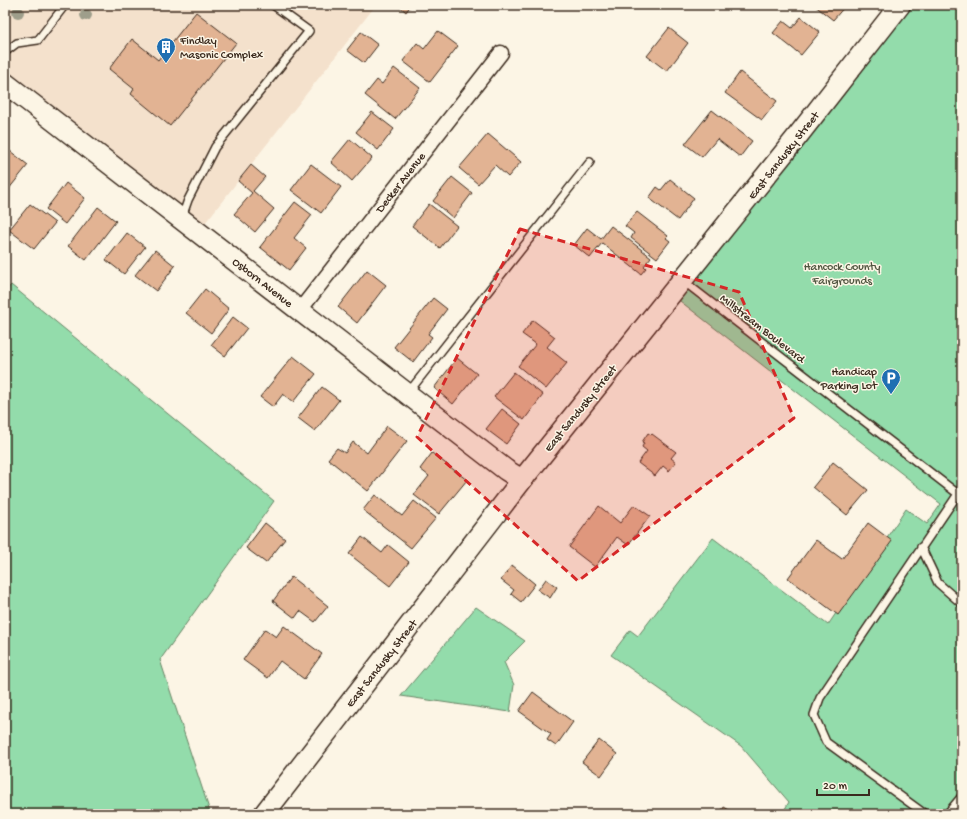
<svg xmlns="http://www.w3.org/2000/svg" width="967" height="819" font-family="'Gochi Hand',sans-serif">
  <style>
    .built { fill: #f4e1cc }
    .green { fill: #93dcab; stroke: #678364 }
    .building { fill: #e2b393; stroke: #3b2a1e }
    .lines { fill: none; stroke-linecap: round; stroke-linejoin: round }
    .service-casing { stroke: #3b2a1e; stroke-width: 10 }
    .minor-casing { stroke: #3b2a1e; stroke-width: 17 }
    .secondary-casing { stroke: #3b2a1e; stroke-width: 23 }
    .service { stroke: #fcf5e5; stroke-width: 7 }
    .minor { stroke: #fcf5e5; stroke-width: 14 }
    .secondary { stroke: #fcf5e5; stroke-width: 20 }
    .tree { fill: #9e9e8b }
    .marked { fill: #d62828; fill-opacity: 0.2; stroke: #d62828; stroke-width: 3; stroke-dasharray: 8 5; stroke-linejoin: round }
    .labels { text-anchor: middle; stroke-width: 3; stroke-linejoin: round; paint-order: stroke }
    .poi-label { font-size: 12px; fill: #3b2a1e; stroke: #fcf5e5; text-anchor: start }
    .street-label { font-size: 12px; fill: #3b2a1e; stroke: #fcf5e5 }
    .park-label { font-size: 12px; fill: #515641; stroke: #fcf5e5 }
  </style>
  <rect width="100%" height="100%" fill="#fcf5e5"/>
  <filter id="ink" filterUnits="userSpaceOnUse"><feTurbulence type="fractalNoise" baseFrequency=".025" numOctaves="2"/><feDisplacementMap in="SourceGraphic" scale="8" xChannelSelector="R" yChannelSelector="G"/><feConvolveMatrix kernelMatrix="1 2 1 2 8 2 1 2 1" color-interpolation-filters="sRGB"/></filter>
  <g filter="url(#ink)">
    <path class="built" d="M5 5H376L198 232 5 82Z"/>
    <path class="green" d="M901 5H962V814H782L789 802 741 746 611 655 630 630 638 636 713 538 828 625 906 509 927 524 941 504 671 294Z
      M11 285 274 501 160 660 210 812 206 814H5V292Z
      M476 607 525 641 504 662 514 685 510 712 401 696Z"/>
    <path class="building" d="M398 5H411L406 12Z
      M814 5H846L833 20Z
      M196 12 236 43 170 126 131 94 134 89 109 69 132 39 158 60Z
      M801 17 820 32 801 55 773 33 783 21 792 28Z
      M669 28 688 43 667 71 647 56Z
      M438 31 458 46 430 82 403 61 417 43 424 49Z
      M361 32 378 45 364 63 347 50Z
      M394 68 420 88 395 119 365 95 377 80 382 84Z
      M740 72 777 101 762 120 725 93Z
      M712 110 752 141 740 157 717 139 702 157 685 144Z
      M372 112 394 129 378 150 356 132Z
      M488 134 521 162 508 177 495 165 478 184 459 168Z
      M350 139 372 158 352 181 331 162Z
      M10 151 28 165 8 190 5 188V158Z
      M311 164 341 187 321 213 291 190Z
      M251 165 265 177 253 191 274 209 255 232 234 214 252 193 238 181Z
      M452 177 472 193 453 218 433 201Z
      M670 179 694 198 678 220 649 198 657 187 661 190Z
      M66 183 85 198 65 224 46 209Z
      M295 202 312 215 294 238 306 248 289 270 260 247Z
      M30 204 55 223 34 249 9 230Z
      M429 204 457 226 440 248 412 226Z
      M98 207 116 221 86 260 68 246Z
      M637 212 668 236 666 238 670 241 657 258 631 238 634 233 625 226Z
      M611 226 651 257 644 266 646 268 641 274 602 243 590 258 574 245 587 228 601 239Z
      M127 233 145 247 124 274 106 260Z
      M155 250 175 266 156 291 135 275Z
      M367 270 386 285 357 323 338 307Z
      M205 289 229 309 211 333 186 313Z
      M433 298 447 309 428 334 432 337 413 362 394 347Z
      M233 317 247 328 225 356 211 345Z
      M533 320 555 337 547 347 567 363 546 389 518 366 536 344 522 334Z
      M293 356 316 374 293 402 283 394 273 407 260 397Z
      M457 358 477 374 453 404 434 388Z
      M514 372 543 395 524 420 494 397Z
      M322 387 339 400 315 431 298 418Z
      M502 409 521 424 506 444 486 429Z
      M387 426 407 441 368 491 328 459 337 448 345 453 353 442 367 453Z
      M648 433 651 435 652 434 676 452 671 458 676 462 669 471 663 466 655 476 638 463 647 451 642 447 644 443 642 442Z
      M432 453 467 480 439 514 414 495 429 476 420 469Z
      M833 462 868 490 847 515 813 487Z
      M375 495 402 516 414 501 436 518 411 548 363 510Z
      M634 505 650 516 628 545 617 537 595 567 569 547 599 506 620 523Z
      M265 523 285 539 266 563 246 548Z
      M868 523 892 541 838 615 788 578 816 540 842 559Z
      M362 537 382 553 388 545 409 562 390 586 349 554Z
      M512 565 535 584 521 602 511 594 514 590 501 580Z
      M291 577 328 606 315 622 300 611 295 618 273 601Z
      M546 579 557 587 550 598 538 590Z
      M284 626 322 654 304 679 280 661 268 678 243 660 265 629 276 637Z
      M533 692 573 722 556 746 547 740 551 734 519 711Z
      M599 740 617 754 601 776 582 762Z
      M724 807 736 814H720Z"/>
    <g class="lines">
      <defs>
        <path id="service" d="M5 52 17 43 38 40 65 5
          M182 217 188 200 215 147 309 31 273 5
          M682 280 962 497
          M408 393 590 162
          M921 547 938 583 962 604
          M925 814 826 742 814 715 820 698 962 488
          M947 814 962 796"/>
        <path id="minor" d="M300 310 501 53"/>
        <path id="secondary" d="M5 83 506 470 522 480
          M264 814 522 480 796 138 900 5"/>
      </defs>
      <use href="#service" class="service-casing"/>
      <use href="#minor" class="minor-casing"/>
      <use href="#secondary" class="secondary-casing"/>
      <use href="#service" class="service"/>
      <use href="#minor" class="minor"/>
      <use href="#secondary" class="secondary"/>
    </g>
    <g class="tree">
      <circle cx="18" cy="12" r="6"/>
      <circle cx="86" cy="15" r="6"/>
    </g>
  </g>
  <path class="marked" d="M520 229 739 292 794 418 578 581 417 437Z"/>
  <defs>
    <symbol id="building-pin" viewBox="-11 -11 22 30"><path d="M0 17L-7.5 6A9.5 9.5 0 1 1 7.5 6Z" fill="#1f6fb2" stroke="#fcf5e5"/><path d="M-4-6H4V6H1V3H-1V6H-4ZM-2.5-4.3h1.7v1.8h-1.7ZM.8-4.3h1.7v1.8H.8ZM-2.5-1h1.7V.8h-1.7ZM.8-1h1.7V.8H.8Z" fill="#fff"/></symbol>
    <symbol id="parking-pin" viewBox="-11 -11 22 30"><path d="M0 17L-7.5 6A9.5 9.5 0 1 1 7.5 6Z" fill="#1f6fb2" stroke="#fcf5e5"/><path d="M-3.5-5.5H1a3.5 3.5 0 0 1 0 7H-1V5.5H-3.5ZM-1-3.4V-.6H.8a1.4 1.4 0 0 0 0-2.8Z" fill="#fff"/></symbol>
  </defs>
  <g fill-rule="evenodd">
    <use href="#building-pin" x="155" y="36" width="22" height="30"/>
    <use href="#parking-pin" x="880" y="367" width="22" height="30"/>
  </g>
  <g class="labels">
    <g class="poi-label">
      <text x="180" y="44">Findlay<tspan x="180" dy="14">Masonic Complex</tspan></text>
      <text x="877" y="375" text-anchor="end">Handicap<tspan x="877" dy="14">Parking Lot</tspan></text>
    </g>
    <g class="street-label">
      <text transform="translate(783 155) rotate(-52)" y="4">East Sandusky Street</text>
      <text transform="translate(400 182) rotate(-52)" y="4">Decker Avenue</text>
      <text transform="translate(263 282) rotate(38)" y="4">Osborn Avenue</text>
      <text transform="translate(763 328) rotate(38)" y="4">Millstream Boulevard</text>
      <text transform="translate(580 408) rotate(-51)" y="4">East Sandusky Street</text>
      <text transform="translate(381 663) rotate(-52)" y="4">East Sandusky Street</text>
    </g>
    <g class="park-label">
      <text x="842" y="270">Hancock County<tspan x="842" dy="14">Fairgrounds</tspan></text>
    </g>
  </g>
  <rect width="967" height="819" fill="none" stroke="#fcf5e5" stroke-width="20"/>
  <rect x="10" y="10" width="947" height="799" fill="none" stroke="#3b2a1e" stroke-width="1.5" filter="url(#ink)"/>
  <path d="M817 789v6h52v-6" fill="none" stroke="#3b2a1e" stroke-width="2"/>
  <text x="823" y="789" font-size="12" fill="#3b2a1e" stroke="#fcf5e5" stroke-width="3" paint-order="stroke">20 m</text>
</svg>
